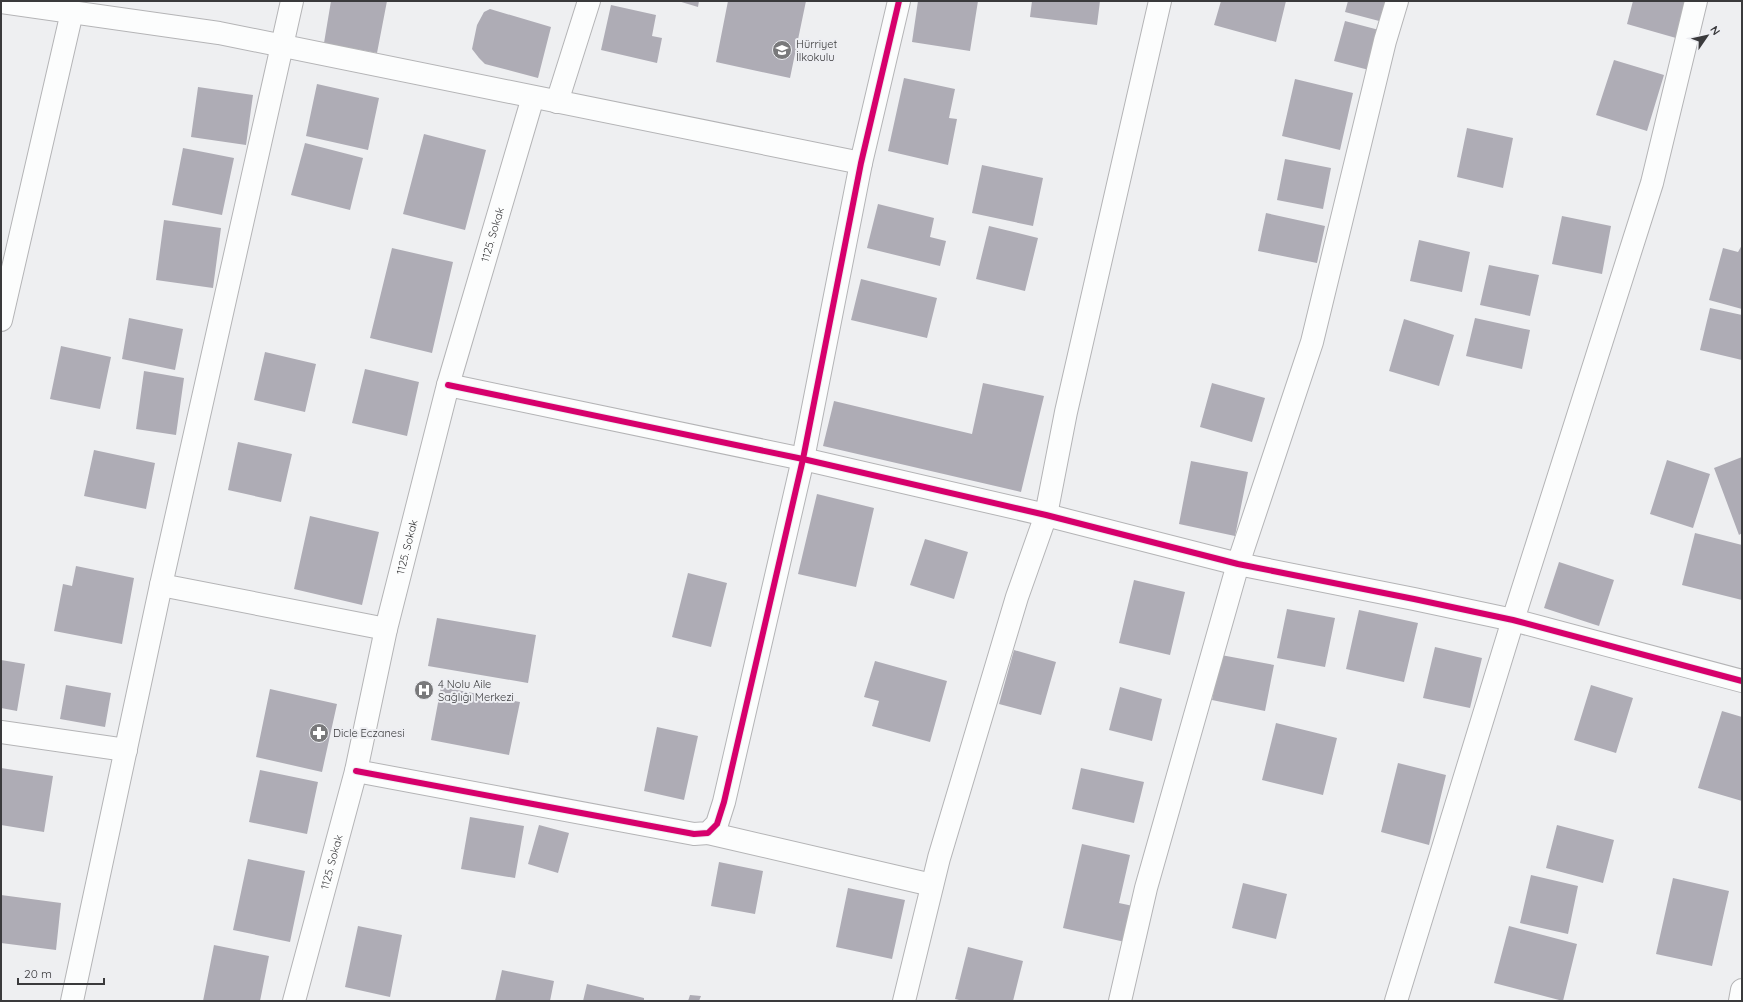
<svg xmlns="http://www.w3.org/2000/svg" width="1743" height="1002" font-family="Quicksand,sans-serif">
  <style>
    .building { fill: #aeacb5 }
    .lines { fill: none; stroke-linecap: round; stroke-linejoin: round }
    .minor-casing { stroke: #b4b4b6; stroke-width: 24 }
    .minor { stroke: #fcfdfd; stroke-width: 22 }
    .cycleway-casing { stroke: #edeef2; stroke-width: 8 }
    .cycleway { stroke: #d6006c; stroke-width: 6 }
    .labels { text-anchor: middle; stroke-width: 4; stroke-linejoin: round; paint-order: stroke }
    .poi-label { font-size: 11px; fill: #3a3a3c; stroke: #edeef2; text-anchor: start }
    .street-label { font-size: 11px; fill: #3a3a3c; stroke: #edeef2 }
  </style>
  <rect width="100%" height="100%" fill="#eeeff1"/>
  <path class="building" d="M331 1H387L377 53 324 43Z
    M678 1H699L698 7Z
    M728 1H806L790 78 716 62Z
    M918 1H978L970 51 912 42Z
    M1032 1H1100L1097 25 1030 17Z
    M1221 1H1286L1276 42 1214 25Z
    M1348 1H1389L1383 22 1345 12Z
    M1633 1H1687L1676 38 1627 24Z
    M611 5 656 15 652 36 662 38 657 63 601 50Z
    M490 9 551 27 538 78 485 64 479 58 472 49 477 25 484 12Z
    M1345 21 1379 30 1369 70 1334 61Z
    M1614 60 1664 75 1647 131 1596 115Z
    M904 78 955 89 949 118 957 119 948 165 888 151Z
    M1295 79 1353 93 1340 150 1282 136Z
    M317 84 379 98 368 150 306 136Z
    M198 87 253 95 246 145 191 137Z
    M1467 128 1513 138 1503 188 1457 177Z
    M424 134 486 150 465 230 403 214Z
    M305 143 363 158 350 210 291 195Z
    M183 148 234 158 222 215 172 205Z
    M1285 159 1331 168 1323 209 1277 200Z
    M982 165 1043 178 1033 226 972 213Z
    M878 204 934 218 930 237 946 241 940 266 867 248Z
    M1266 213 1325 226 1317 263 1258 251Z
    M1562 216 1611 226 1602 274 1552 264Z
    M164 220 221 228 213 288 156 280Z
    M989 226 1038 238 1025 291 976 279Z
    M1419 240 1470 252 1462 292 1410 281Z
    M1742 245V309L1709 300 1723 248 1738 252Z
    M392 248 453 262 432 353 370 338Z
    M1489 265 1539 275 1530 316 1480 305Z
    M861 279 937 298 927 338 851 320Z
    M1710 308 1742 315V360L1700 350Z
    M129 318 183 329 175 370 122 359Z
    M1475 318 1530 330 1522 369 1466 356Z
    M1404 319 1454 335 1439 386 1389 371Z
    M61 346 111 357 100 409 50 399Z
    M265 352 316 364 305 412 254 400Z
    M365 369 419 382 407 436 352 423Z
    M144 371 184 378 176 435 136 429Z
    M983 383 1044 396 1021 492 823 446 834 401 972 434Z
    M1212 383 1265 398 1252 442 1200 427Z
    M238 442 292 454 281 502 228 490Z
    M94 450 155 463 146 509 84 496Z
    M1742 457V533L1739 535 1714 468Z
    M1667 460 1710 474 1693 528 1650 514Z
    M1191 461 1248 472 1235 536 1179 524Z
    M817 494 874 508 856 587 798 574Z
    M310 516 379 532 362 605 294 589Z
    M1695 533 1742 545V600L1682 585Z
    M925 539 968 552 954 599 910 585Z
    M1559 562 1614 580 1599 626 1544 608Z
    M76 566 134 578 122 644 54 631 63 584 72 586Z
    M688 573 727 583 711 647 672 637Z
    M1134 580 1185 592 1170 655 1119 643Z
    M1287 609 1335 618 1325 667 1277 658Z
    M1359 610 1418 623 1404 682 1346 669Z
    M437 618 536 635 528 683 428 666Z
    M1435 647 1482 658 1470 708 1423 698Z
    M1014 650 1056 662 1041 715 999 704Z
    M1221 655 1274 665 1265 711 1212 700Z
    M1 660 25 664 17 711 1 708Z
    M875 661 947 681 930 742 872 726 879 701 864 697Z
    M66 685 111 693 105 727 60 719Z
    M1591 685 1633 698 1616 753 1574 740Z
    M441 687 520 702 509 755 431 740Z
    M1120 687 1162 699 1152 741 1109 730Z
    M270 689 337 704 322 772 256 757Z
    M1722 711 1742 717V801L1698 788Z
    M1276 723 1337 738 1323 795 1262 780Z
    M657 727 698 736 684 800 644 791Z
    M1398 763 1446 775 1429 845 1381 832Z
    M1 768 53 776 44 832 1 825Z
    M1081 768 1144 782 1134 823 1072 809Z
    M260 770 318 782 307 834 249 822Z
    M470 817 524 826 515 878 461 869Z
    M539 825 569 833 558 873 528 864Z
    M1557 825 1614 840 1603 883 1546 868Z
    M1082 844 1130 855 1119 903 1133 906 1125 942 1063 928Z
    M248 859 305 871 290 942 233 930Z
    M719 862 763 871 755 914 711 906Z
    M1531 875 1578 886 1568 934 1520 923Z
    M1673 878 1729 891 1712 966 1656 954Z
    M1243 883 1287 894 1276 939 1232 928Z
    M848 888 905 900 892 959 836 947Z
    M1 895 61 903 56 950 1 943Z
    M358 926 402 935 390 997 345 987Z
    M1509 926 1577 944 1563 1001 1494 983Z
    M214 945 269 956 260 1001H203Z
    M968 947 1023 961 1013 1001H963L955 999Z
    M502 970 554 981 550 1001H495Z
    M587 984 644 998V1001H583Z
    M690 995 701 996 699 1001H688Z"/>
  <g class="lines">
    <defs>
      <g id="minor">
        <path d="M1 2 219 33 861 163"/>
        <path d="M557 102 589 1"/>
        <path d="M1 320 72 12"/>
        <path d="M448 385 803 459 1046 515 1238 564 1414 599 1513 620 1742 681"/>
        <path d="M161 585 386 629"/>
        <path d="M1 732 126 750"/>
        <path d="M356 771 694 834 708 833 717 824 724 802 803 459 861 163 899 1"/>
        <path d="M708 833 932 885"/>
        <path d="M72 1001 161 585 292 1"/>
        <path id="s1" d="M294 1001 356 771 386 629 448 385 533 97"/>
        <path d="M904 1001 939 858 1017 597 1046 515 1066 412 1160 1"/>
        <path d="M1120 1001 1146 888 1238 564 1312 342 1385 41 1397 1"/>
        <path d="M1396 1001 1513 620 1652 183 1696 1"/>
        <path d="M1740 1001 1742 990"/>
      </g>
    </defs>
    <use href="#minor" class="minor-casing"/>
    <use href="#minor" class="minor"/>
    <defs>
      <path id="cycleway" d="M448 385 803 459 1046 515 1238 564 1414 599 1513 620 1742 681
        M356 771 694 834 708 833 717 824 724 802 803 459 861 163 899 1"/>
    </defs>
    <use href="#cycleway" class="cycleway-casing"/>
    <use href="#cycleway" class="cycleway"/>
  </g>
  <defs>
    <symbol id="school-disc" viewBox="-11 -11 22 22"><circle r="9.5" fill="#79797b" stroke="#edeef2"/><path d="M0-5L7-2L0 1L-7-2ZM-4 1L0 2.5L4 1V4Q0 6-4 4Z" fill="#fff"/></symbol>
    <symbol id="hospital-disc" viewBox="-11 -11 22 22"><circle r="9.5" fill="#79797b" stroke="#edeef2"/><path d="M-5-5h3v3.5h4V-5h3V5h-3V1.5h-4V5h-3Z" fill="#fff"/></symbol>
    <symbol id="pharmacy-disc" viewBox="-11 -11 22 22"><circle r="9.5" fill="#79797b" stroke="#edeef2"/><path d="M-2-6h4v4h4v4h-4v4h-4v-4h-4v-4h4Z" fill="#fff"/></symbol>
  </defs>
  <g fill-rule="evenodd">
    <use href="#school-disc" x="771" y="39" width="22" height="22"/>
    <use href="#hospital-disc" x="413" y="679" width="22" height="22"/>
    <use href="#pharmacy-disc" x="308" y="722" width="22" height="22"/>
  </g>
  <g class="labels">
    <g class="poi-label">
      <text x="796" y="48">Hürriyet<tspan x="796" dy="13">İlkokulu</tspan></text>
      <text x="438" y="688">4 Nolu Aile<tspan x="438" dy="13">Sağlığı Merkezi</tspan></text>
      <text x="333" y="737">Dicle Eczanesi</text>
    </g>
    <g class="street-label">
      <text dy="4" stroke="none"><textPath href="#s1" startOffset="792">1125. Sokak</textPath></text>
      <text dy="4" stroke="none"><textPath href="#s1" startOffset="468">1125. Sokak</textPath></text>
      <text dy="4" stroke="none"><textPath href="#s1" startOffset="144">1125. Sokak</textPath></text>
    </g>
  </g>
  <rect width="1743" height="1002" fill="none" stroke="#3a3a3c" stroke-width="4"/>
  <g transform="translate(1707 36) rotate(56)" stroke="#edeef2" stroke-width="3" paint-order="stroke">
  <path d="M0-3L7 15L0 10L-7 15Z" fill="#3a3a3c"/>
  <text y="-6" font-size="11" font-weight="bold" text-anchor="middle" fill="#3a3a3c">N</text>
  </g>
  <path d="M18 978v6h86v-6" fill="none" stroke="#3a3a3c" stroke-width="2"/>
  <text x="24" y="978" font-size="12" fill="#3a3a3c" stroke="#edeef2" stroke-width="3" paint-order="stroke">20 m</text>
</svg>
